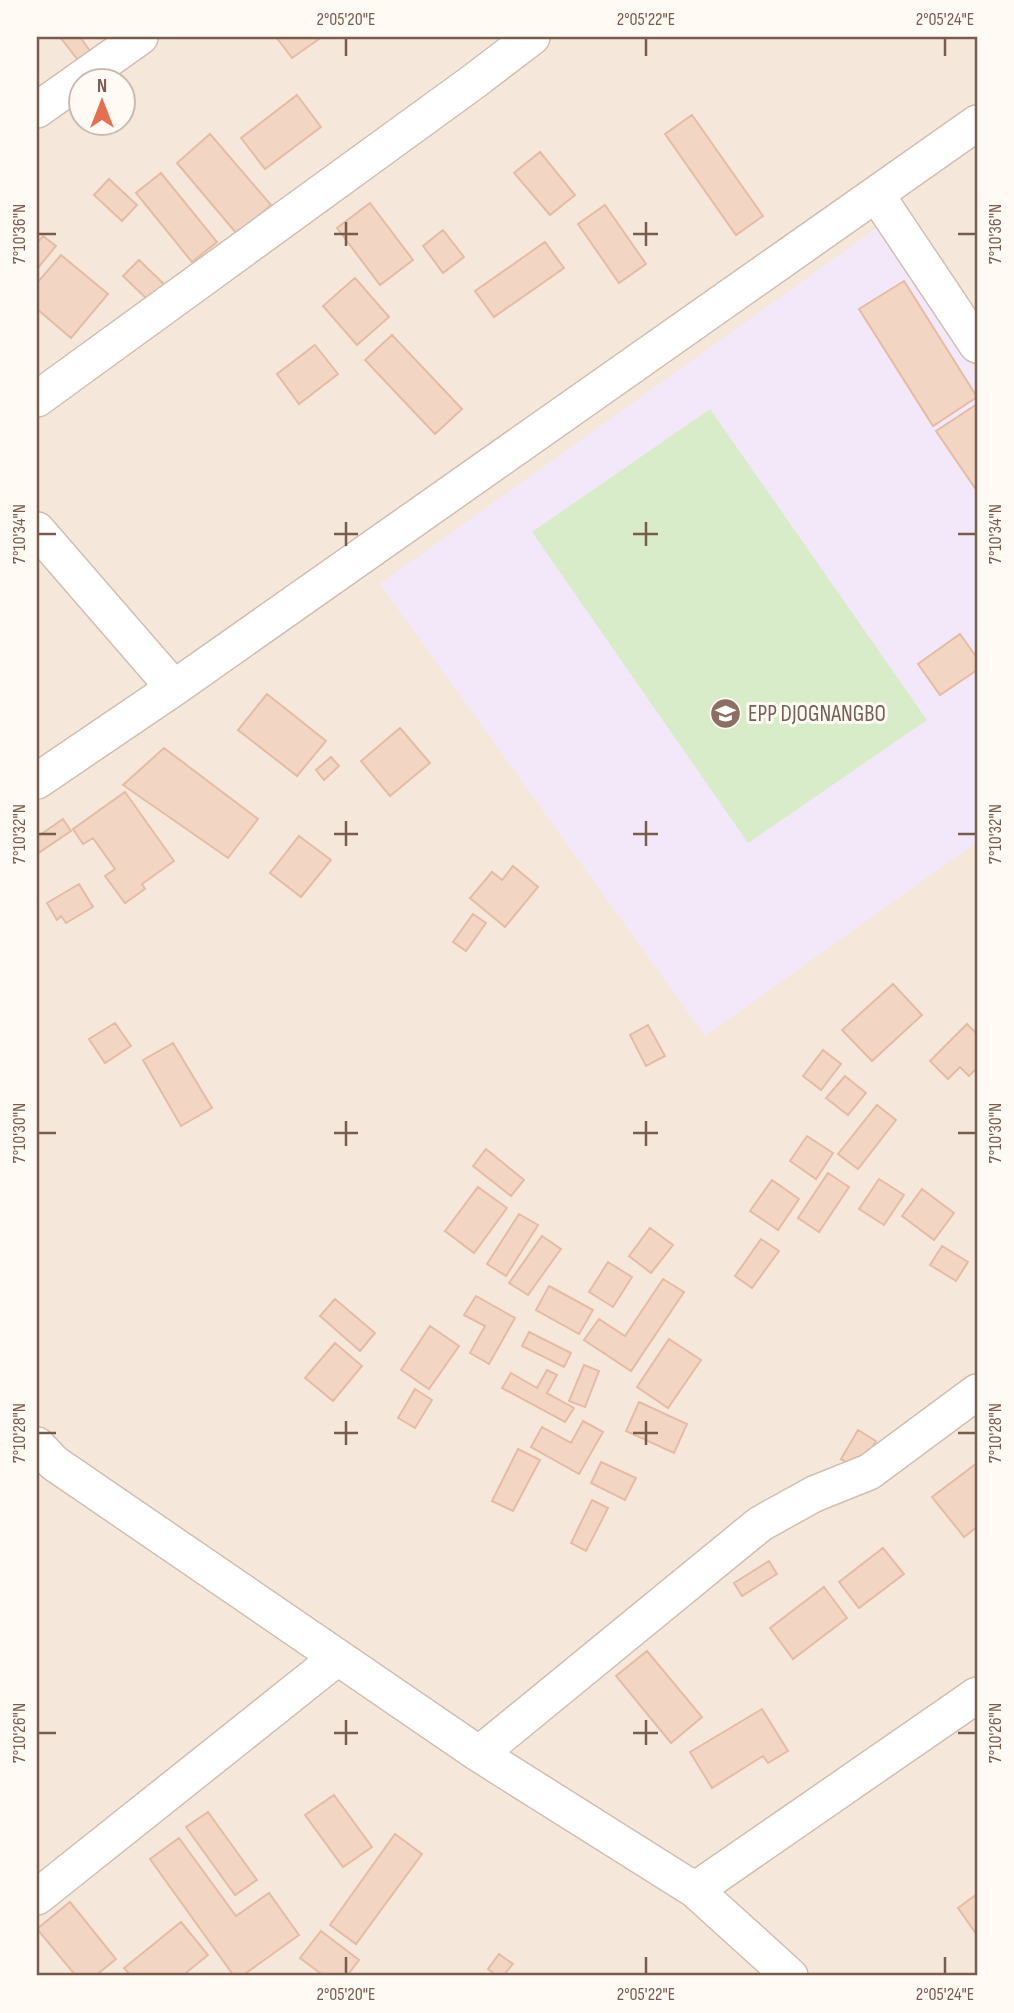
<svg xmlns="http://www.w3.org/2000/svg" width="1014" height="2013" font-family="'Sofia Sans Condensed',sans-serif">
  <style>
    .residential { fill: #f5e8da; fill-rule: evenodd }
    .education { fill: #f3e8fa }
    .green { fill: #d8ecc9 }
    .building { fill: #f3d5c3; stroke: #e6bba3; stroke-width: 2 }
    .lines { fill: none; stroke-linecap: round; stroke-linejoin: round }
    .minor-casing { stroke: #d1beb0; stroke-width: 38 }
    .minor { stroke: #fff; stroke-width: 35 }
    .ticks { fill: none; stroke: #7a5c4d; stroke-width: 2.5 }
    .labels { text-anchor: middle; stroke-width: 6; stroke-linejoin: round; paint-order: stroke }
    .education-label { font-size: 23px; fill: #785e54; stroke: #fffaf3; text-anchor: start }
    .neatline { fill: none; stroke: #7a5c4d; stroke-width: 2.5 }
    .ticks-label { font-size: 18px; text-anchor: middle; fill: #7a5c4d }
  </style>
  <rect width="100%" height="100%" fill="#fdf6ec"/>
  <path class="residential" d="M37 37H977V1976H37ZM80 80H122V122H80Z"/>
  <path class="education" d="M878 227 977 374V842L705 1036 380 584Z"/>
  <path class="green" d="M710 409 927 720 748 843 532 532Z"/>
  <path class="building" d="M60 37H80L90 51 78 60Z
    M276 37H322L292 58Z
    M297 95 321 127 265 169 241 138Z
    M692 115 763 216 736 235 665 134Z
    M210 134 271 205 237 234 177 163Z
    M540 152 575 195 550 215 514 173Z
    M161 173 217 242 192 262 136 193Z
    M109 179 137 205 122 221 94 195Z
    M370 203 413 260 380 285 337 228Z
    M605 205 646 264 619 283 578 224Z
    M443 230 464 257 443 273 423 246Z
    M43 236 56 246 37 269V243Z
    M545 242 564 268 494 317 475 291Z
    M61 255 108 294 71 338 37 309V283Z
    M139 260 167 287 151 303 123 276Z
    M355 278 389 317 357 345 323 306Z
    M904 281 977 397 933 426 859 309Z
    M392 335 462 409 435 434 365 360Z
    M315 345 338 374 299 404 277 374Z
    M977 404V491L936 431Z
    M960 634 977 658V670L940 695 918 664Z
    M267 694 326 741 297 776 238 730Z
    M400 728 430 763 390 796 361 761Z
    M164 748 258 819 228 858 123 785Z
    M331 757 339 766 324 780 316 770Z
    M125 792 174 861 142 884 145 889 125 903 105 876 115 869 93 838 83 844 73 829Z
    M63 819 71 831 37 854V837Z
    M299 836 331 860 301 897 270 873Z
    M513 866 538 887 505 927 470 898 492 872 502 880Z
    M79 884 93 907 66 923 61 916 57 920 47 903Z
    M473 914 486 923 466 951 453 942Z
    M893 984 922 1015 872 1061 842 1030Z
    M115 1023 131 1046 105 1063 89 1039Z
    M967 1024 977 1034V1068L969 1076 960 1067 948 1079 930 1061Z
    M648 1025 665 1056 646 1066 630 1035Z
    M173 1043 212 1108 181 1126 143 1060Z
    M823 1050 841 1064 821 1090 803 1076Z
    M845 1076 866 1093 848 1115 826 1098Z
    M877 1105 896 1120 858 1169 838 1154Z
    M807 1136 833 1153 816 1179 790 1161Z
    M486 1149 524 1180 511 1196 473 1166Z
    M828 1173 849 1187 819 1232 798 1218Z
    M879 1179 904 1195 884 1225 859 1209Z
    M772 1180 799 1199 778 1230 750 1211Z
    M478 1187 507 1208 474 1253 445 1231Z
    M922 1189 954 1213 934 1240 902 1216Z
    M519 1214 538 1225 506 1276 487 1264Z
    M650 1228 673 1245 651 1273 629 1256Z
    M542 1236 561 1249 528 1295 509 1283Z
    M761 1239 779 1251 752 1288 735 1276Z
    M942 1246 968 1262 956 1281 930 1265Z
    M608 1262 632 1277 613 1307 589 1292Z
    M663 1279 684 1292 631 1371 584 1340 599 1319 625 1336Z
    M549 1286 593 1310 579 1334 536 1310Z
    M476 1296 515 1318 489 1364 470 1353 485 1326 464 1315Z
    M335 1299 375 1333 360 1351 320 1316Z
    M430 1326 459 1346 429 1389 401 1370Z
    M529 1332 571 1353 564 1367 522 1346Z
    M669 1339 701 1360 668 1408 637 1387Z
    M335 1343 362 1366 333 1401 305 1378Z
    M584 1365 599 1371 585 1407 569 1401Z
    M547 1370 557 1375 547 1393 574 1408 565 1422 502 1388 511 1373 537 1388Z
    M415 1389 432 1400 415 1428 398 1418Z
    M639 1402 687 1424 674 1453 626 1431Z
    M583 1421 603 1432 579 1474 531 1447 542 1427 571 1443Z
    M858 1430 876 1441 859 1469 841 1459Z
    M518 1449 540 1460 513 1511 492 1501Z
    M601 1462 636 1478 625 1500 591 1483Z
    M977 1463V1527L964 1537 932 1497Z
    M592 1500 608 1508 586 1551 571 1543Z
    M883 1548 904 1574 859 1608 839 1582Z
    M769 1561 777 1574 742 1596 734 1583Z
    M824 1587 847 1618 793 1659 770 1628Z
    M647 1651 702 1717 671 1743 616 1676Z
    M762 1709 788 1751 768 1763 763 1756 712 1788 690 1752Z
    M334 1795 372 1847 343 1867 305 1815Z
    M208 1812 257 1880 235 1895 186 1827Z
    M395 1834 422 1854 356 1944 330 1925Z
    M179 1838 236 1916 269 1893 299 1935 242 1976H234L150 1859Z
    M977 1894V1935L958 1908Z
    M70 1902 116 1959 95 1976H76L37 1929Z
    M181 1922 208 1955 182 1976H131L124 1968Z
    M321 1931 359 1960 347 1976H324L300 1958Z
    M499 1954 513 1964 503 1976H497L488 1969Z"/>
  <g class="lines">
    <defs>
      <path id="minor" d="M37 110 140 37
        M876 194 977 345
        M37 399 473 82 532 37
        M37 530 174 688
        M37 781 174 688 977 123
        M37 1445 54 1463 479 1754 695 1890 790 1976
        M479 1754 760 1524 814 1494 869 1472 977 1392
        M695 1890 977 1695
        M37 1897 337 1658"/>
    </defs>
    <use href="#minor" class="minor-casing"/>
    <use href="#minor" class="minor"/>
  </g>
  <path class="ticks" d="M346 38V56M646 38V56M945 38V56M346 222V246M646 222V246M38 234H56M334 234H358M633 234H658M958 234H976M346 522V546M646 522V546M38 534H56M334 534H358M633 534H658M958 534H976M346 821V846M646 821V846M38 834H56M334 834H358M633 834H658M958 834H976M346 1121V1146M646 1121V1146M38 1133H56M334 1133H358M633 1133H658M958 1133H976M346 1421V1445M646 1421V1445M38 1433H56M334 1433H358M633 1433H658M958 1433H976M346 1720V1745M646 1720V1745M38 1733H56M334 1733H358M633 1733H658M958 1733H976M346 1957V1974M646 1957V1974M945 1957V1974"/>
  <defs>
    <symbol id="school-disc" viewBox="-11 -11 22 22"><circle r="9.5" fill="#8d6e63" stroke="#fffaf3"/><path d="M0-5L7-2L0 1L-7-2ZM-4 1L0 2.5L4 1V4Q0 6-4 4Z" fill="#fff"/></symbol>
  </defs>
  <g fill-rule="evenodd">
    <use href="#school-disc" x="708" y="696" width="35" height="35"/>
  </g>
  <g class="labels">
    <g class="education-label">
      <text x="748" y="721">EPP DJOGNANGBO</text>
    </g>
  </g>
  <rect width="1014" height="2013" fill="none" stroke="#fffaf3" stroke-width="77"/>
  <g transform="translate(102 102)"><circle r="33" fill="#fffaf3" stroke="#cabbb1" stroke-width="2"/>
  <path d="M0-5L12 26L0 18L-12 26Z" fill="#e76f51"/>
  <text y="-10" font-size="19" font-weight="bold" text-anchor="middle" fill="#7a5c4d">N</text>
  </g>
  <rect x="38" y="38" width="938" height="1936" class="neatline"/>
  <g class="ticks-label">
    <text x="346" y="25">2°05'20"E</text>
    <text x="646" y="25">2°05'22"E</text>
    <text x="945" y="25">2°05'24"E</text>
    <text transform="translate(19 234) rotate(-90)" y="6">7°10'36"N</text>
    <text transform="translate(995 234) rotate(-90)" y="6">7°10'36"N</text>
    <text transform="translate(19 534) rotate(-90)" y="6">7°10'34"N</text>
    <text transform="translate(995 534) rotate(-90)" y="6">7°10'34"N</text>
    <text transform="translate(19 834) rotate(-90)" y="6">7°10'32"N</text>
    <text transform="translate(995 834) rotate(-90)" y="6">7°10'32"N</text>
    <text transform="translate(19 1133) rotate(-90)" y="6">7°10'30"N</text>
    <text transform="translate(995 1133) rotate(-90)" y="6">7°10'30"N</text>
    <text transform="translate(19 1433) rotate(-90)" y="6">7°10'28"N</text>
    <text transform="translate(995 1433) rotate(-90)" y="6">7°10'28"N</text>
    <text transform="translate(19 1733) rotate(-90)" y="6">7°10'26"N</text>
    <text transform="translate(995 1733) rotate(-90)" y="6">7°10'26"N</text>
    <text x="346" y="2000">2°05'20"E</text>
    <text x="646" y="2000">2°05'22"E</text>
    <text x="945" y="2000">2°05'24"E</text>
  </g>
</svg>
